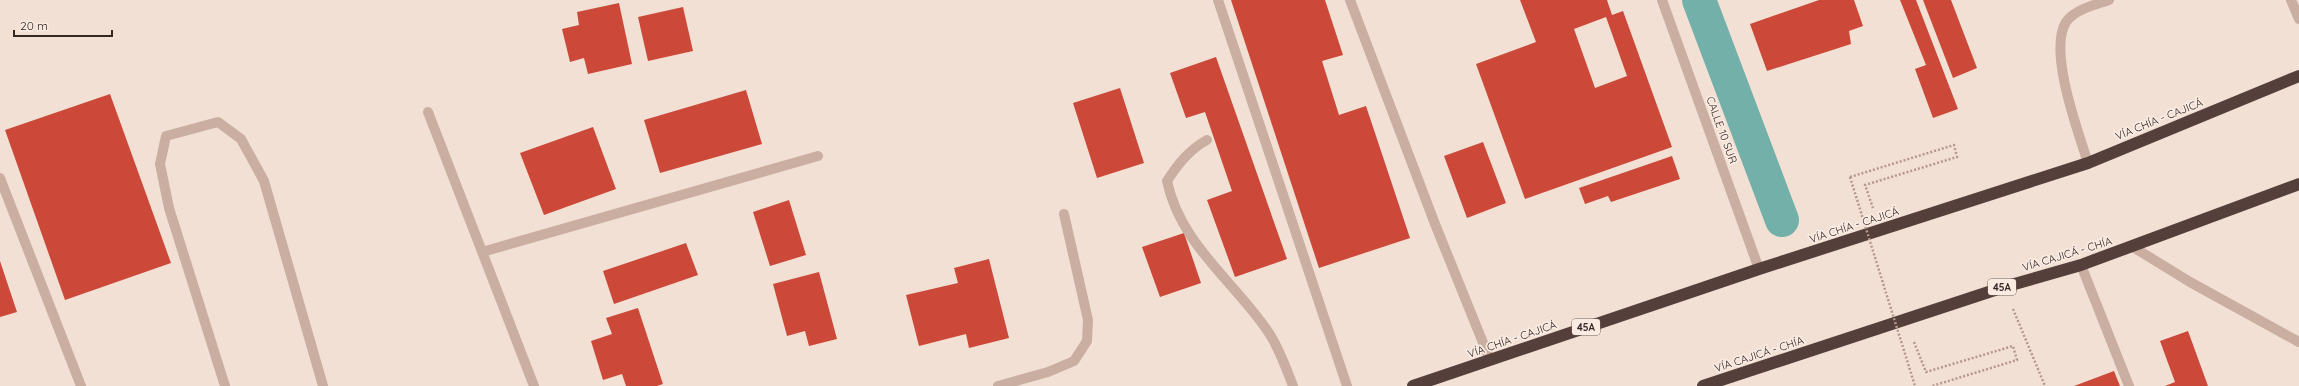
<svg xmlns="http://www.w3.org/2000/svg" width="2299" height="386" font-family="Quicksand,sans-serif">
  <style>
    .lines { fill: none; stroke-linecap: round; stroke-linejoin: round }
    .canal { stroke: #73b0aa; stroke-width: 34 }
    .building { fill: #cc4839; fill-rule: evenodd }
    .path { stroke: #b5988c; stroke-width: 2.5; stroke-dasharray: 2 2; stroke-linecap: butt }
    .lane { stroke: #caaea1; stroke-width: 10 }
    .street { stroke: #caaea1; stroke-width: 10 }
    .highway { stroke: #553f3b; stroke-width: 12 }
    .path-bridge { stroke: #b5988c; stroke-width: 2.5; stroke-dasharray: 2 2; stroke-linecap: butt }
    .labels { text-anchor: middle; stroke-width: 3.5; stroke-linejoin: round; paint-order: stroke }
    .shield { fill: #f9ebe2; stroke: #6f625d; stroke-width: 1 }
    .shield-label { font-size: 10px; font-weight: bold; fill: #342724 }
    .street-label { font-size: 11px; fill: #342724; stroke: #f9ebe2 }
  </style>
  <rect width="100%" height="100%" fill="#f2e0d5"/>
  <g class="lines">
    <path class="canal" d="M1699 0 1782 220"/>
  </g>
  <path class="building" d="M1231 0H1325L1343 55 1322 61 1339 115 1366 106 1410 238 1319 268Z
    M1520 0H1607L1612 15 1623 11 1672 147 1525 199 1476 64 1536 42ZM1606 17 1627 76 1595 88 1574 29Z
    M1819 0H1854L1863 26 1849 31 1851 44 1767 71 1750 24Z
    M1900 0H1916L1958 109 1933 118 1915 69 1926 65Z
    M1923 0H1951L1977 68 1953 78Z
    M619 3 632 64 588 74 584 58 570 62 562 29 579 25 577 12Z
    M683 7 693 51 648 61 638 17Z
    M1216 57 1287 259 1235 277 1207 200 1232 191 1205 112 1186 118 1170 73Z
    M1120 88 1144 163 1097 178 1073 103Z
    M746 90 762 144 660 173 644 120Z
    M110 94 171 263 65 300 5 130Z
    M593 127 616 189 544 215 520 153Z
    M1483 142 1506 203 1467 218 1444 156Z
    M1672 156 1680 179 1611 202 1608 196 1585 204 1579 188Z
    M789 200 806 255 770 266 753 212Z
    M1184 233 1201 283 1160 297 1142 247Z
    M686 243 698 275 614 304 603 271Z
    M989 259 1009 338 969 348 966 334 919 346 906 295 958 283 954 268Z
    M0 261 17 312 0 317Z
    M819 272 837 339 809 346 805 331 787 336 773 284Z
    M638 308 663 384 657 386H626L622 374 603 380 591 341 612 334 606 318Z
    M2188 331 2208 386H2165L2175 382 2160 341Z
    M2114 371 2120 386H2074Z"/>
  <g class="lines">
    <path class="path" d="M1850 177 1954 145 1957 157 1865 185 1873 208
      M2013 309 2045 386
      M1914 342 1926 372 2013 346 2017 360 1932 386"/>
    <path class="lane" d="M1218 0 1347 386
      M2291 0 2299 19
      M1207 140C1189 150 1178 164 1167 181 1180 244 1235 282 1269 333 1280 350 1286 368 1293 386
      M2088 163C2078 131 2048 51 2066 22 2075 9 2095 5 2109 0
      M0 178 81 386
      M2133 247 2190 282 2299 342
      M225 386 169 208 160 164 166 136 218 122 241 139 264 181 323 386
      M998 386 1048 372 1074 361 1087 341 1088 320 1064 214"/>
    <path class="street" d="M1350 0 1435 224 1490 360
      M1662 0 1759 269
      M428 112 534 386
      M482 252 818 156
      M2081 265 2129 386"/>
    <path class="highway" d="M1413 386 1759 269 2088 163 2299 76
      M1703 386 2004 287 2081 265 2299 184"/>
    <path class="path-bridge" d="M1850 177 1915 386"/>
  </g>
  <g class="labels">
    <g class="shield">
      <rect x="1988" y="279" width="28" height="16" rx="3"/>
      <rect x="1572" y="319" width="28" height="16" rx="3"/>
    </g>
    <g class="shield-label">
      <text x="2002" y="291">45A</text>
      <text x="1586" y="331">45A</text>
    </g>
    <g class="street-label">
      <text transform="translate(2159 119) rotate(-22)" y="4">VÍA CHÍA - CAJICÁ</text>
      <text transform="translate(1722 130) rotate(70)" y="4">CALLE 10 SUR</text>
      <text transform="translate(1854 225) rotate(-18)" y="4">VÍA CHÍA - CAJICÁ</text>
      <text transform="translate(2067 254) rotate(-17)" y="4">VÍA CAJICÁ - CHÍA</text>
      <text transform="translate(1512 339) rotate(-19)" y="4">VÍA CHÍA - CAJICÁ</text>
      <text transform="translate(1759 354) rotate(-18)" y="4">VÍA CAJICÁ - CHÍA</text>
    </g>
  </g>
  <path d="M14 30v6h98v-6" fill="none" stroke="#342724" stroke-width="2"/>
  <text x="20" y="30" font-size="12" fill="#342724" stroke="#f9ebe2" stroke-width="3" paint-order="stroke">20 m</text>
</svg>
